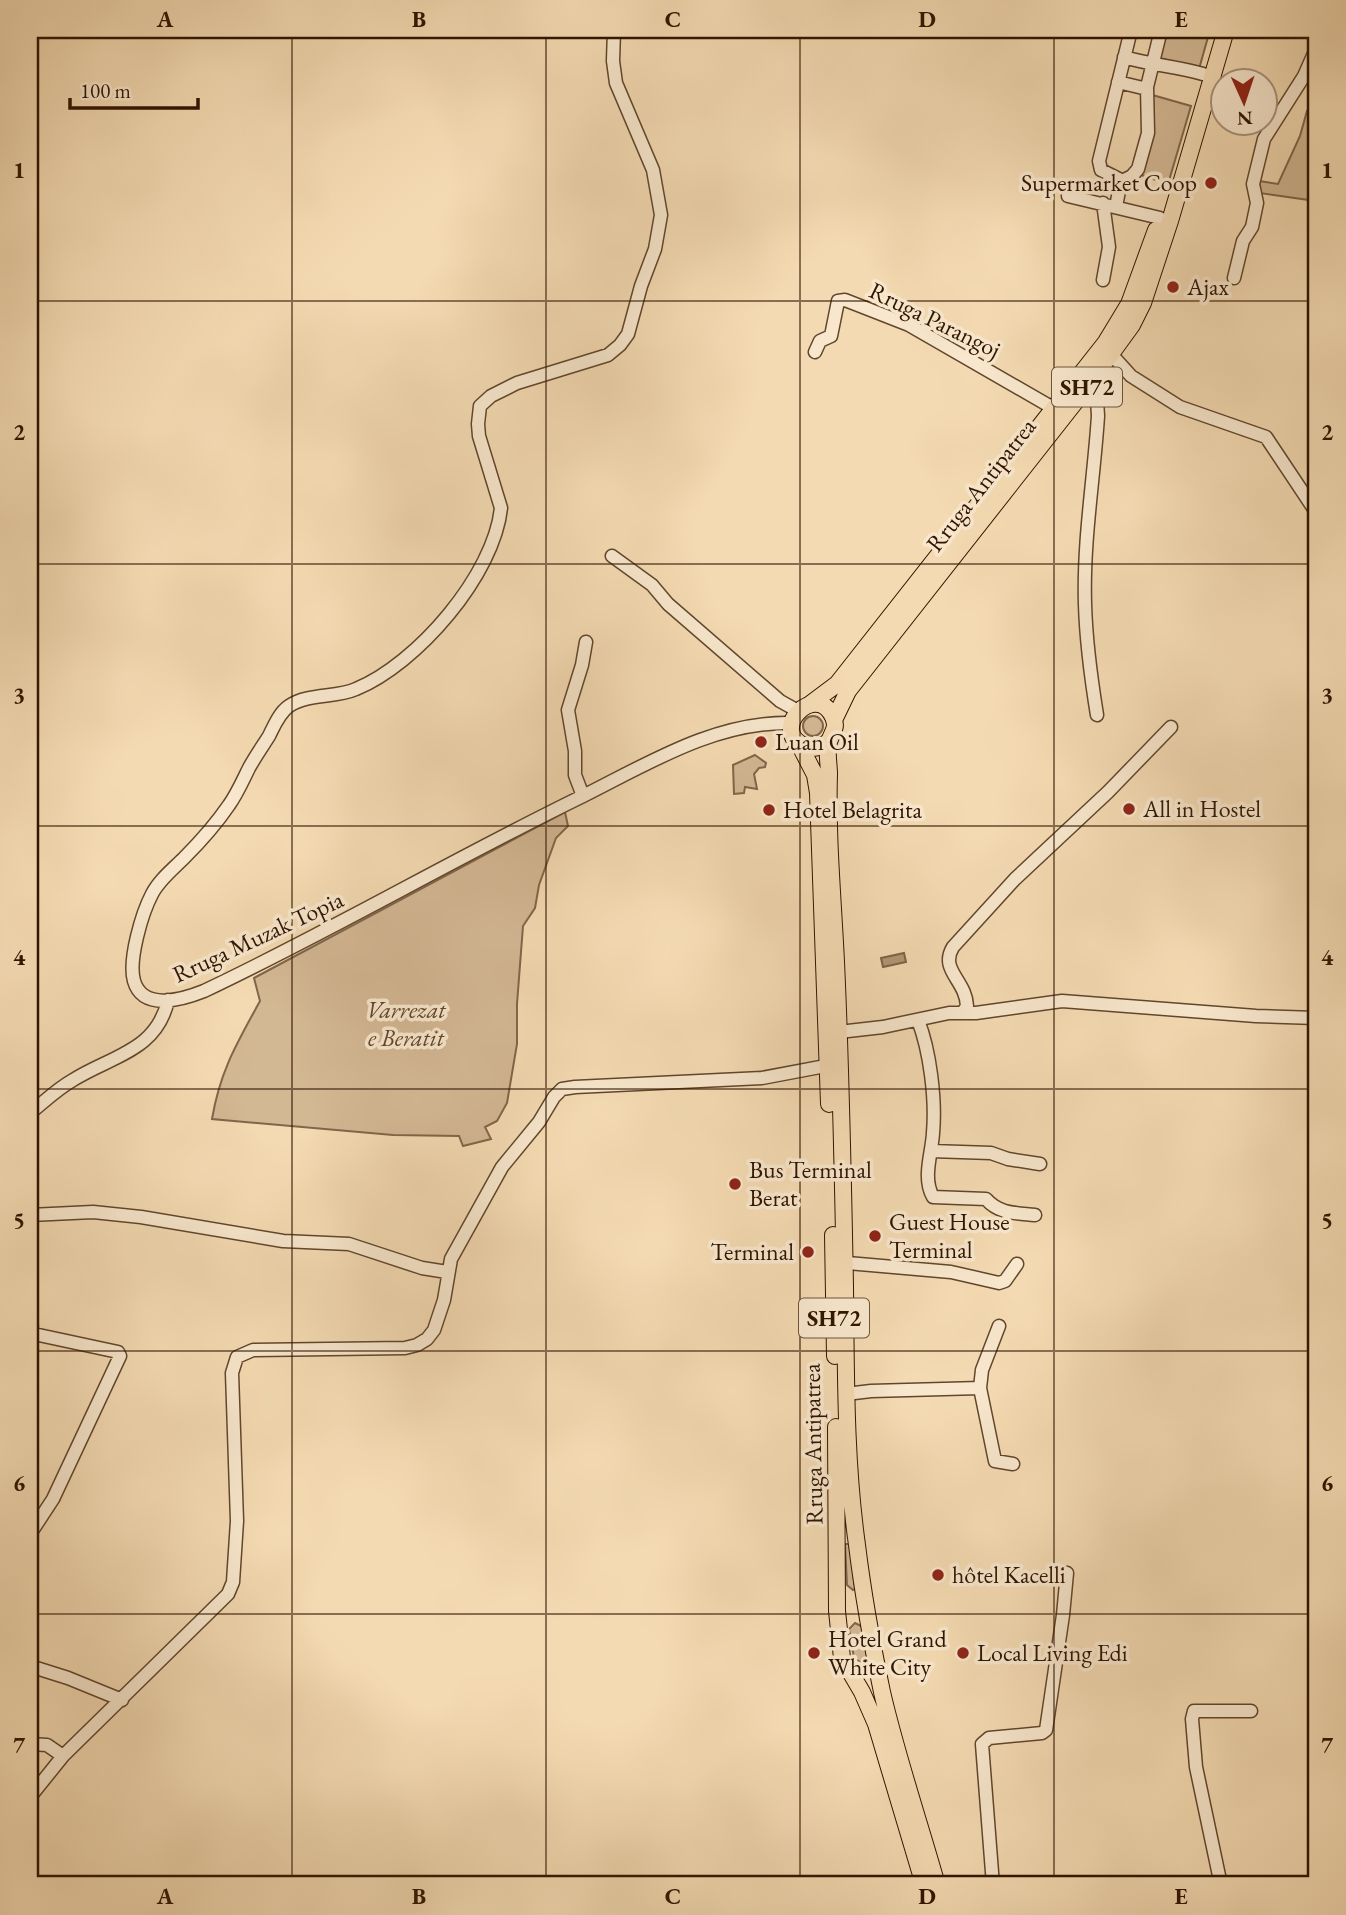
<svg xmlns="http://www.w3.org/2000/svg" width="1346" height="1915" font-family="'EB Garamond',serif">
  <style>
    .green { fill: #d3b894; stroke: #81664a; stroke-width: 2 }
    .water { fill: #b19775; stroke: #7d6346; stroke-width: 2 }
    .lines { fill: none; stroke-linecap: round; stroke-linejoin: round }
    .minor-casing { stroke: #60462c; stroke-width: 15 }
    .major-casing { stroke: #2f1400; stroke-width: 18 }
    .minor { stroke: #f8e7cd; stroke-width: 12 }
    .major { stroke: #f4dab2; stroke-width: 16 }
    .grid { fill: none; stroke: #2f1400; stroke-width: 2; stroke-opacity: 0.55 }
    .poi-dot { fill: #8f2418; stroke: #f8e7cd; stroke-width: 2.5 }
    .labels { text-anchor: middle; stroke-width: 7; stroke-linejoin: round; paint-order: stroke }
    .shield { fill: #f8e7cd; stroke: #6b533e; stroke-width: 2 }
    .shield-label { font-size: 23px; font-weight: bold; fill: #2f1400 }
    .poi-label { font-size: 24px; fill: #2f1400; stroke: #f8e7cd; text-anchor: start }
    .street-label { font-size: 24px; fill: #2f1400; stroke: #f8e7cd }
    .park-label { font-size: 24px; font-style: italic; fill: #60452c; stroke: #f8e7cd }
    .neatline { fill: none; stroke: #2f1400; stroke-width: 2.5 }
    .grid-label { font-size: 23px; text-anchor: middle; font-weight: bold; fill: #2f1400 }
  </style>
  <rect width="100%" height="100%" fill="#f4dab2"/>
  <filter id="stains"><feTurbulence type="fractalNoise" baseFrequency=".00286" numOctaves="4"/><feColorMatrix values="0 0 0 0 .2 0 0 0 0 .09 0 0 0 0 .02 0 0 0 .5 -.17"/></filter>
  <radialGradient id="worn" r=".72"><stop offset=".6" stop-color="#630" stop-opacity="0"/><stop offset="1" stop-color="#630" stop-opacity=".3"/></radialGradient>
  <path class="green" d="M1163 30H1210L1199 69 1157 57Z
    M1149 94 1191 106 1168 184 1138 174Z
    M1307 111 1316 113V201L1259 193V181L1278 184 1300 136Z
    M803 726a10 10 0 1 1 20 0a10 10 0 1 1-20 0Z
    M755 755 766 763 765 767 759 768 754 774 757 789 745 787 744 793 734 794 733 765Z
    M565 812 568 826 556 838 539 885 535 908 523 926 517 1004V1044L507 1103 497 1121 485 1127 491 1139 463 1146 459 1136 393 1135 212 1119C220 1071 237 1043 260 1001L254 978Z
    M845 1544H850L855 1589 853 1590 847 1585Z
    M855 1623 863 1627 868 1656 866 1660 860 1662 854 1658 849 1629Z"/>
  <path class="water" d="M904 953 906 962 883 967 881 958Z"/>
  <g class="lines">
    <defs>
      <path id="minor" d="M614 30 613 61 616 83 653 170 661 215 655 249 641 286 628 334 620 345 608 355 517 383 491 396 480 406 478 424 479 436 501 508C494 575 417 664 356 689 336 698 308 693 289 706 279 713 274 726 269 736 262 747 255 757 249 768 243 780 237 794 229 805 216 824 200 842 184 858 173 869 159 880 152 894 142 913 128 960 134 981 143 1012 184 999 204 991 333 930 455 858 583 796 649 763 716 721 792 723
        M1124 57C1150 65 1176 66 1203 74
        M1118 82 1147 89
        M1122 181 1132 176 1138 169 1148 133 1147 87 1161 30
        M1068 196 1160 218
        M1103 203 1109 247 1103 280
        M1116 207 1121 180 1101 170 1099 161 1131 30
        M1234 278 1243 241 1252 227 1257 203 1253 184 1264 139 1304 76 1316 49
        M815 352 820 341 831 336 838 301 845 300 909 325 1060 412
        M1112 355 1131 376 1180 407 1266 437 1316 512
        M1087 387 1097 400 1098 416C1094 478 1083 541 1085 604 1086 641 1091 678 1097 715
        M612 556 652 585 668 604 780 701 798 711
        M583 796 575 775V751L568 710 582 665 586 642
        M963 1012 967 1006C966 980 939 970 953 947L1015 879 1108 792 1171 727
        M918 1020C930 1051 936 1099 933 1133 932 1153 922 1178 933 1197L986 1199C999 1214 1016 1213 1035 1215
        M839 1032 883 1027 949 1013H976L1062 1001 1256 1016 1316 1018
        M30 1113C44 1102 57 1089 73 1080 111 1056 157 1051 168 1000
        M931 1151 991 1153 1008 1159 1040 1164
        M30 1215 93 1212 141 1217 283 1241 349 1244 422 1268 447 1272
        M836 1262 951 1272 999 1283 1005 1281 1017 1264
        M30 1297 32 1332 34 1334 118 1352 120 1356 53 1499 30 1534
        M999 1326 982 1370 980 1388 995 1461 1013 1464
        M846 1394 871 1391 980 1388
        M30 1666 68 1678 122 1700
        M30 1744 47 1745 63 1756
        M30 1797 63 1756 228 1594 233 1582 237 1521 232 1373 237 1357 253 1350 405 1348 417 1345 427 1339 434 1330 444 1300 451 1259 502 1167 539 1122 554 1097 562 1089 575 1087 762 1078 836 1064
        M993 1885 982 1744 989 1738 1042 1733 1046 1730 1063 1615 1067 1573
        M1221 1885 1196 1767 1192 1719 1194 1711H1251"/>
      <path id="major" d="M809 705 837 684 1106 342 1129 304 1156 230
        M834 720 848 691 1087 387 1132 325 1143 303 1170 221 1226 30
        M829 741C822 747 814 750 805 746 767 731 816 680 833 717 838 728 832 732 829 742 826 751 829 764 829 774 827 836 833 899 836 962 841 1070 843 1178 845 1286 846 1373 845 1459 857 1545 863 1594 872 1644 882 1692 897 1757 919 1821 937 1885
        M798 742 815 775 818 793C821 897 826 1000 829 1104
        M833 1235 835 1356
        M836 1427 837 1611 842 1658 862 1692 876 1724 924 1885"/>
    </defs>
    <use href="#minor" class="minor-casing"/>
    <use href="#major" class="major-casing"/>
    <use href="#minor" class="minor"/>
    <use href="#major" class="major"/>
  </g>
  <path class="grid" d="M292 30V1885M546 30V1885M800 30V1885M1054 30V1885M30 301H1316M30 564H1316M30 826H1316M30 1089H1316M30 1351H1316M30 1614H1316"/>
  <g class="poi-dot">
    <circle cx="1211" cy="183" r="7"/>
    <circle cx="1173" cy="287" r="7"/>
    <circle cx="761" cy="742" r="7"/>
    <circle cx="1129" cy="809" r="7"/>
    <circle cx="769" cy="810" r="7"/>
    <circle cx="735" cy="1184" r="7"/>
    <circle cx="875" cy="1236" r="7"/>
    <circle cx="808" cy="1252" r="7"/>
    <circle cx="938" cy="1575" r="7"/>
    <circle cx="814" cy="1653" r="7"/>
    <circle cx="963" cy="1653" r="7"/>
  </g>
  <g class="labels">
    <g class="shield">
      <rect x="1052" y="367.5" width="70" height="39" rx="5"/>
      <rect x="799" y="1298.5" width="70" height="39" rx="5"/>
    </g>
    <g class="shield-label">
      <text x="1087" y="395">SH72</text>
      <text x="834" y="1326">SH72</text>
    </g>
    <g class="poi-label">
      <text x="1197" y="191" text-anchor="end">Supermarket Coop</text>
      <text x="1187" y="295">Ajax</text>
      <text x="775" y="750">Luan Oil</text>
      <text x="1143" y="817">All in Hostel</text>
      <text x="783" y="818">Hotel Belagrita</text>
      <text x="749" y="1178">Bus Terminal<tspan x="749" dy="28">Berat</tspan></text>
      <text x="889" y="1230">Guest House<tspan x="889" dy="28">Terminal</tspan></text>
      <text x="794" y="1260" text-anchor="end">Terminal</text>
      <text x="952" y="1583">hôtel Kacelli</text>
      <text x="828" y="1647">Hotel Grand<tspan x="828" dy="28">White City</tspan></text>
      <text x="977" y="1661">Local Living Edi</text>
    </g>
    <g class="street-label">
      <text transform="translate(935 320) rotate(26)" y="8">Rruga Parangoj</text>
      <text transform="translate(981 485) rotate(-52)" y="8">Rruga Antipatrea</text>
      <text transform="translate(258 937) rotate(-25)" y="8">Rruga Muzak Topia</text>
      <text transform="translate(813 1444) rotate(-91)" y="8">Rruga Antipatrea</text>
    </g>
    <g class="park-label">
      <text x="406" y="1018">Varrezat<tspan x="406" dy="28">e Beratit</tspan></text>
    </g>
  </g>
  <rect width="1346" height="1915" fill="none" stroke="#f4dab2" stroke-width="77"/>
  <g transform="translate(1244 102) rotate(177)"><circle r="33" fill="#f8e7cd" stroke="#a8937b" stroke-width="2"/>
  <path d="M0-5L12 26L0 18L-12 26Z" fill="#8f2418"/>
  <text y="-10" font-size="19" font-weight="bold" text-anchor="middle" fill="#2f1400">N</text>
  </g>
  <path d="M70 98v10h128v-10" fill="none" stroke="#2f1400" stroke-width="3.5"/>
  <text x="80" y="98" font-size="21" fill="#2f1400" stroke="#f8e7cd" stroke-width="5" paint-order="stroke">100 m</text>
  <rect x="38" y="38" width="1270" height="1838" class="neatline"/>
  <g class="grid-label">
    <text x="165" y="27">A</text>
    <text x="419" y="27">B</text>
    <text x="673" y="27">C</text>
    <text x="927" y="27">D</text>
    <text x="1181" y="27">E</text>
    <text x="19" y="178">1</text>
    <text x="1327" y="178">1</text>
    <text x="19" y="440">2</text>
    <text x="1327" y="440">2</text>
    <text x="19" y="703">3</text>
    <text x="1327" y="703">3</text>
    <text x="19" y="965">4</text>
    <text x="1327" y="965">4</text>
    <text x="19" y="1228">5</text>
    <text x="1327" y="1228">5</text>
    <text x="19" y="1491">6</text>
    <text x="1327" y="1491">6</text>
    <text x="19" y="1753">7</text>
    <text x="1327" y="1753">7</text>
    <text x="165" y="1904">A</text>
    <text x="419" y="1904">B</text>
    <text x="673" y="1904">C</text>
    <text x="927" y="1904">D</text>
    <text x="1181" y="1904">E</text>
  </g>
  <rect width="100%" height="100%" filter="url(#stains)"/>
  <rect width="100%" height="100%" fill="url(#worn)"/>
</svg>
